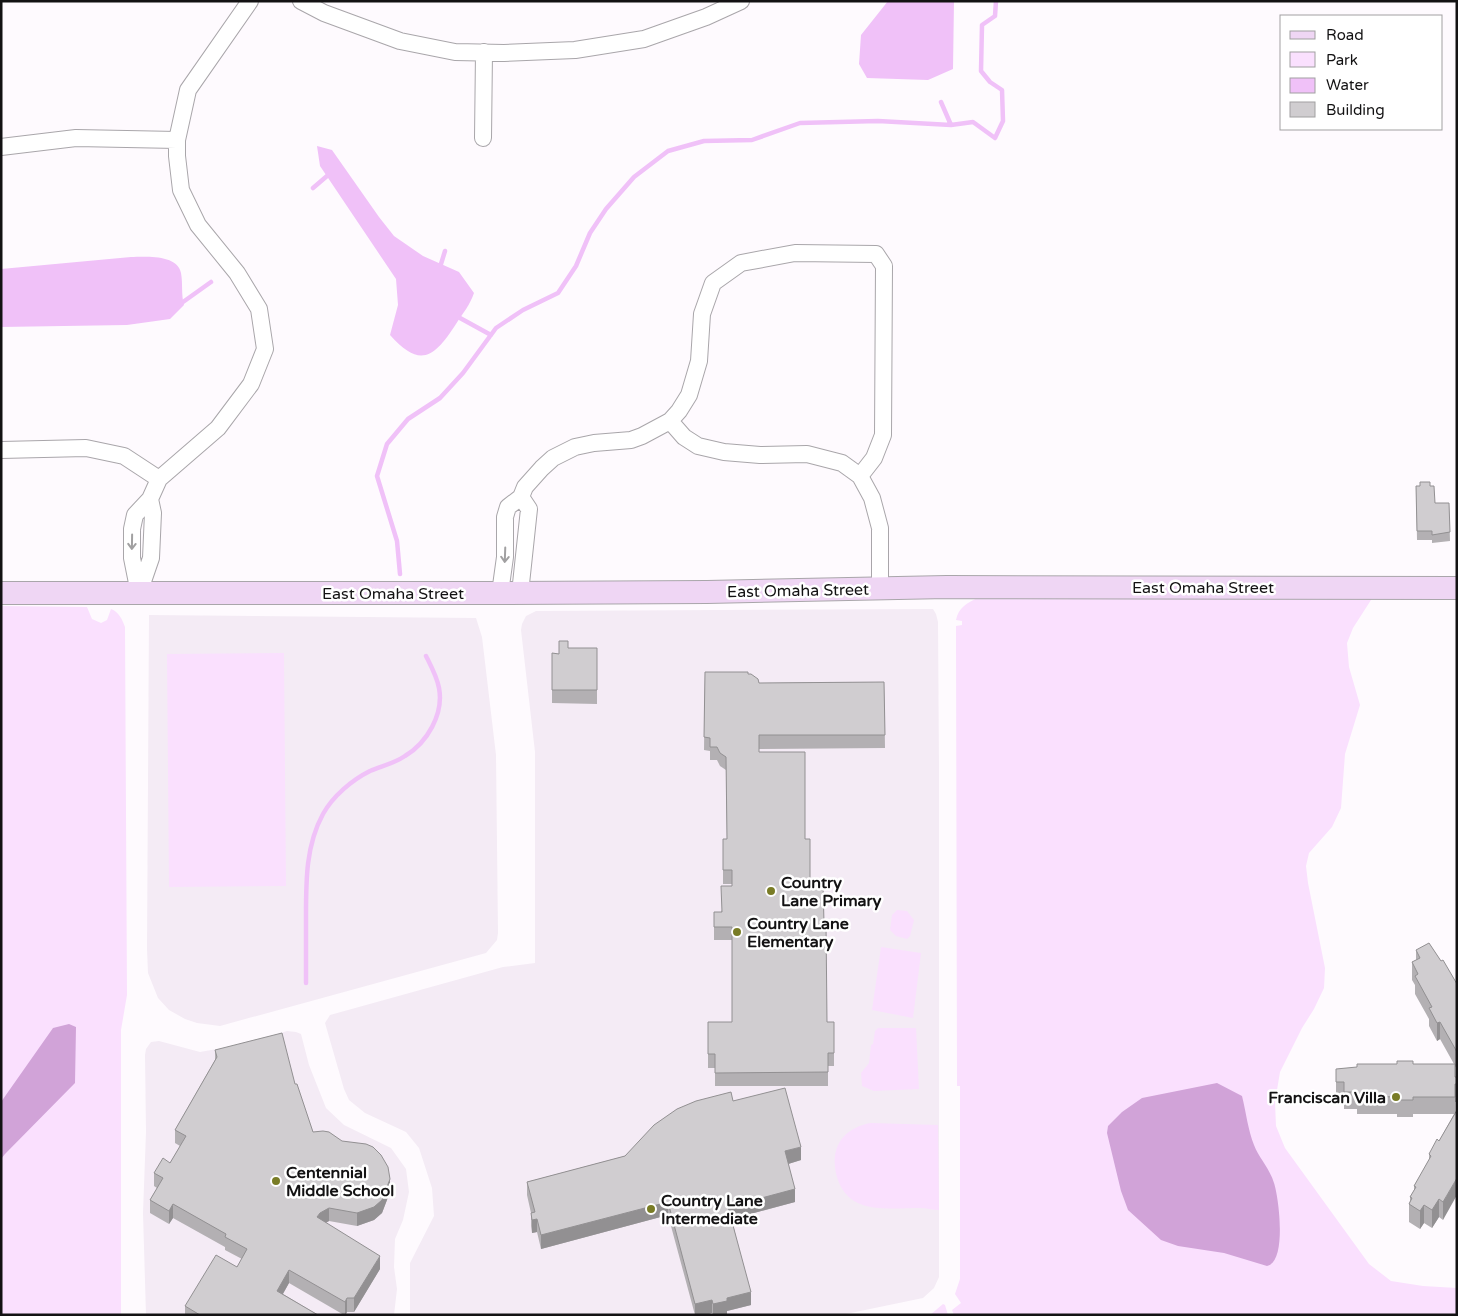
<svg xmlns="http://www.w3.org/2000/svg" width="1458" height="1316" font-family="'Varela Round',sans-serif">
  <style>
    .built { fill: #f4ebf5 }
    .green { fill: #fae0fe }
    .forest { fill: #d1a3d8 }
    .water { fill: #f0c1f8 }
    .lines { fill: none; stroke-linecap: round; stroke-linejoin: round }
    .stream { stroke: #f0c1f8; stroke-width: 4.5 }
    .street-casing { stroke: #a9a6aa; stroke-width: 18 }
    .secondary-casing { stroke: #a9a6aa; stroke-width: 24 }
    .street { stroke: #fff; stroke-width: 16 }
    .secondary { stroke: #efd6f4; stroke-width: 22 }
    .wall { fill: #b3b0b3 }
    .shaded-wall { fill: #929092 }
    .building { fill: #d0cdd0; stroke: #929092 }
    .oneway { stroke: #a1a0a1 }
    .poi-dot { fill: #797c26; stroke: #fff; stroke-width: 2 }
    .labels { text-anchor: middle; stroke-width: 5; stroke-linejoin: round; paint-order: stroke }
    .street-label { font-size: 16px; fill: #131213; stroke: #fff }
    .poi-label { font-size: 16px; font-weight: bold; fill: #131213; stroke: #fff; text-anchor: start }
  </style>
  <rect width="100%" height="100%" fill="#fefafe"/>
  <path class="built" d="M933 609 936 614 938 622 939 767V1277L934 1288 923 1298 841 1315H410V1263L434 1216 432 1188 419 1148 406 1132 365 1113 349 1100 344 1089 325 1023 330 1015 503 967 535 963V752L521 630 522 624 526 616 536 611Z
    M149 615 476 618 482 637 496 755 498 933 497 940 486 953 220 1026 197 1023 185 1019 169 1010 158 998 148 973 147 949Z
    M287 1031 296 1032 301 1034 309 1065 326 1108 344 1125 391 1148 406 1169 409 1192 403 1220 395 1239 394 1267 397 1289 394 1315H146L143 1213 146 1132 145 1055 146 1049 151 1042 159 1041 200 1052 245 1044Z"/>
  <path class="green" d="M1371 594V600L1353 628 1347 643 1349 667 1360 705 1345 754 1341 808 1332 827 1309 853 1306 866 1308 883 1325 968 1324 988 1314 1009 1302 1028 1280 1072 1275 1102 1276 1126 1285 1148 1369 1264 1391 1281 1423 1286 1457 1288V1315H954L952 1310 961 1303 955 1294 960 1279V1086H957L956 639V626L962 625V621L956 620C958 608 968 602 978 598Z
    M1 606 87 607 92 619 101 623 107 620 111 609C119 612 122 619 125 627L127 995 121 1030V1315H1Z
    M284 653 286 886 169 887 167 654Z
    M897 910 907 911 914 920 910 936 907 939 896 936 890 930 892 915Z
    M881 947 921 953 913 1018 872 1010Z
    M878 1028H916L919 1089 874 1091 862 1086 861 1073 869 1063 871 1045 873 1044 875 1031Z
    M871 1123 938 1125 939 1210C933 1210 926 1208 920 1208 902 1208 873 1211 858 1203 847 1198 840 1188 837 1177 829 1149 842 1128 871 1123Z
    M943 1304 945 1305 948 1315H930Z"/>
  <path class="forest" d="M69 1024 76 1027 75 1083 5 1154 1 1159V1102L53 1028Z
    M1217 1083 1242 1096C1246 1112 1248 1130 1254 1145 1259 1158 1270 1169 1274 1183 1279 1198 1287 1262 1267 1266L1224 1253 1178 1246 1161 1240 1128 1210 1121 1191 1107 1133 1108 1126 1122 1112 1142 1098Z"/>
  <path class="water" d="M888 1H954L953 69 928 80 867 78 859 64 861 35Z
    M317 146 332 150 379 217 394 236 423 256 459 272 474 293C470 305 463 313 456 324 435 356 421 370 390 335L398 305 396 279 320 166Z
    M131 257C145 257 177 254 181 273 183 284 181 294 184 305L170 319 127 325 1 327V269Z"/>
  <g class="lines">
    <path class="stream" d="M941 102 951 125
      M313 188 327 176
      M441 264 445 251
      M183 302 211 282
      M460 318 491 335
      M400 574 397 541 377 476 387 444 408 419 440 398 463 373 496 328 523 310 558 293 576 266 590 233 606 209 634 177 668 151 704 141 752 140 800 123 878 121 951 125 973 122 995 138 1003 121 1002 90 990 82 981 71 982 25 995 16 996 1
      M306 983C306 960 306 937 306 915 306 880 306 845 323 814 333 796 352 780 370 771 382 766 395 763 405 756 427 743 444 714 439 688 437 677 431 666 426 656"/>
    <defs>
      <path id="street" d="M301 1 324 13 400 41 455 52 504 53 575 50 644 39 706 17 741 1
        M483 138 484 52
        M1 147 76 138 177 140
        M670 421 684 437 698 446 724 452 760 455 807 454 842 463 860 476
        M1 450 86 448 124 456 159 479
        M139 593 132 558V529L135 515 150 499 159 479 218 428 251 384 265 349 259 309 237 273 198 225 181 190 177 156V140L188 90 250 1
        M139 593 151 558 153 513 150 499
        M500 593 505 557V517L508 507 521 497 525 487 542 468 553 458 575 447 594 443 631 440 642 436 670 421 679 411 689 395 699 361 702 314 713 283 741 263 795 253 876 254 884 266 883 435 874 458 860 476 872 498 880 528V589
        M520 593 529 509 521 497"/>
      <path id="secondary" d="M1 593H500L707 592 947 587 1457 588"/>
    </defs>
    <use href="#street" class="street-casing"/>
    <use href="#secondary" class="secondary-casing"/>
    <use href="#street" class="street"/>
    <use href="#secondary" class="secondary"/>
  </g>
  <path class="wall" d="M1416 486H1430L1435 503H1449L1450 541 1432 543V540H1417Z
    M568 648H597V704L552 703V653L559 654Z
    M705 672 748 674 759 683 884 682 885 748 759 749V752L805 839 810 885 824 923 827 1022H834V1066H828V1086H715V1068H708V1022H732V940H714V925L721 912 732 886V884H723V839H727L726 770 720 766 717 760H710V751L704 750Z
    M1416 950 1457 984V1069L1455 1066V1077H1457V1102H1455V1113L1443 1220 1439 1217 1432 1228 1424 1223 1420 1229 1409 1222V1204L1410 1201V1197L1414 1190V1186L1429 1160V1154L1439 1141 1454 1114H1413V1117H1397V1114H1357V1109H1344V1099H1336V1069L1413 1064H1454L1440 1039 1437 1041 1429 1026V1019L1415 994V985L1412 980V962L1416 960Z
    M215 1050 295 1084 313 1132 390 1192 382 1213 374 1220 357 1226 329 1221 326 1223 380 1269 354 1312H347L346 1315H344L289 1283 283 1294 318 1315H185V1306L237 1267 242 1259 225 1250V1247L173 1218 169 1224 150 1213V1200L157 1188 154 1186V1173L170 1163 180 1146 175 1143V1130L215 1060Z
    M733 1101 801 1160 788 1164 795 1202 732 1219 751 1305 727 1311V1314L724 1315H713L712 1313 706 1315H695L668 1215 541 1249 537 1232 532 1233 531 1226V1213L527 1195V1182L625 1156Z"/>
  <path class="shaded-wall" d="M1440 1022V1039L1437 1041V1023Z
    M801 1147V1160L785 1165V1151Z
    M1457 1178V1195L1443 1220V1202Z
    M390 1179V1192L382 1213 374 1220 357 1226V1213Z
    M795 1189V1202L728 1220V1207Z
    M1439 1199V1217L1432 1228V1210Z
    M668 1202V1215L541 1249V1235Z
    M173 1204V1218L169 1224V1211Z
    M1424 1205V1223L1420 1229V1211Z
    M329 1208V1221L320 1226 317 1217 320 1213Z
    M537 1219V1232L532 1233V1220Z
    M380 1256V1269L354 1312V1298Z
    M289 1270V1283L277 1304V1291Z
    M751 1292V1305L727 1311V1314L724 1315H713V1304L727 1298Z
    M347 1298V1312L345 1315V1302Z
    M712 1300V1313L706 1315H695V1304Z"/>
  <path class="building" d="M1420 482H1430V486H1434L1435 503H1449L1450 532 1432 535V531H1417L1416 486H1420Z
    M559 641H568V648H597V690H552V653L559 654Z
    M705 672H748V674H751L758 679 759 683 884 682 885 735H759V752H805V839H810V885H823L824 923H826L827 1022H834V1053H828V1072L715 1073V1054H708V1022H732V927H714V912H722L721 886H732V870H723V839H727L726 757 720 753 717 747H710V738L704 737Z
    M1429 943 1441 961 1443 960 1457 984V1052L1440 1022 1437 1023 1429 1008 1432 1007 1415 976 1418 974 1412 962 1420 958 1416 950Z
    M282 1033 295 1084H297L313 1132 323 1131 329 1132 342 1141 366 1144 373 1147 381 1155 388 1167 390 1179 382 1200 374 1207 357 1213 329 1208 320 1213 317 1217 380 1256 354 1298H347L345 1302 289 1270 277 1291 318 1315H200L185 1306 216 1255 237 1267 247 1249 225 1237 226 1234 173 1204 169 1211 150 1200 163 1178 154 1173 163 1158 170 1163 186 1136 175 1130 217 1057 215 1050Z
    M1397 1061H1413V1064H1455V1077H1457V1084H1455V1097H1413V1100H1397V1097L1357 1096V1092H1344V1082H1336V1069L1357 1067V1064H1397Z
    M785 1088 801 1147 785 1151 795 1189 728 1207 751 1292 727 1298V1301L713 1304 712 1300 695 1304 668 1202 541 1235 537 1219 532 1220 531 1213 535 1212 527 1182 625 1156 654 1125 677 1109 696 1101 731 1092 733 1101Z
    M1457 1110V1178L1443 1202 1439 1199 1432 1210 1424 1205 1420 1211 1409 1204 1412 1198 1410 1197 1416 1187 1414 1186 1431 1156 1429 1154 1437 1139 1439 1141Z"/>
  <defs><path id="oneway-shaft" d="M-6 0H5M1.5-3L5.5 0L1.5 3" fill="none" stroke-width="1.6" stroke-linecap="round" stroke-linejoin="round" transform="scale(1.25)"/></defs>
  <g class="oneway">
    <use href="#oneway-shaft" transform="translate(132 542) rotate(91)"/>
    <use href="#oneway-shaft" transform="translate(505 555) rotate(92)"/>
  </g>
  <g class="poi-dot">
    <circle cx="771" cy="891" r="5"/>
    <circle cx="737" cy="932" r="5"/>
    <circle cx="1396" cy="1097" r="5"/>
    <circle cx="276" cy="1181" r="5"/>
    <circle cx="651" cy="1209" r="5"/>
  </g>
  <g class="labels">
    <g class="street-label">
      <text x="1203" y="593">East Omaha Street</text>
      <text transform="translate(798 590) rotate(-1)" y="6">East Omaha Street</text>
      <text x="393" y="599">East Omaha Street</text>
    </g>
    <g class="poi-label">
      <text x="781" y="888">Country<tspan x="781" dy="18">Lane Primary</tspan></text>
      <text x="747" y="929">Country Lane<tspan x="747" dy="18">Elementary</tspan></text>
      <text x="1386" y="1103" text-anchor="end">Franciscan Villa</text>
      <text x="286" y="1178">Centennial<tspan x="286" dy="18">Middle School</tspan></text>
      <text x="661" y="1206">Country Lane<tspan x="661" dy="18">Intermediate</tspan></text>
    </g>
  </g>
  <rect width="1458" height="1316" fill="none" stroke="#131213" stroke-width="5"/>
  <rect x="1280" y="15" width="162" height="115" fill="#ffffff" stroke="#a1a0a1"/>
  <rect x="1290" y="31" width="25" height="8" fill="#efd6f4" stroke="#a1a0a1"/>
  <text x="1326" y="40" font-size="15" fill="#131213">Road</text>
  <rect x="1290" y="52" width="25" height="15" fill="#fae0fe" stroke="#a1a0a1"/>
  <text x="1326" y="65" font-size="15" fill="#131213">Park</text>
  <rect x="1290" y="78" width="25" height="15" fill="#f0c1f8" stroke="#a1a0a1"/>
  <text x="1326" y="90" font-size="15" fill="#131213">Water</text>
  <rect x="1290" y="102" width="25" height="15" fill="#d0cdd0" stroke="#a1a0a1"/>
  <text x="1326" y="115" font-size="15" fill="#131213">Building</text>
</svg>
